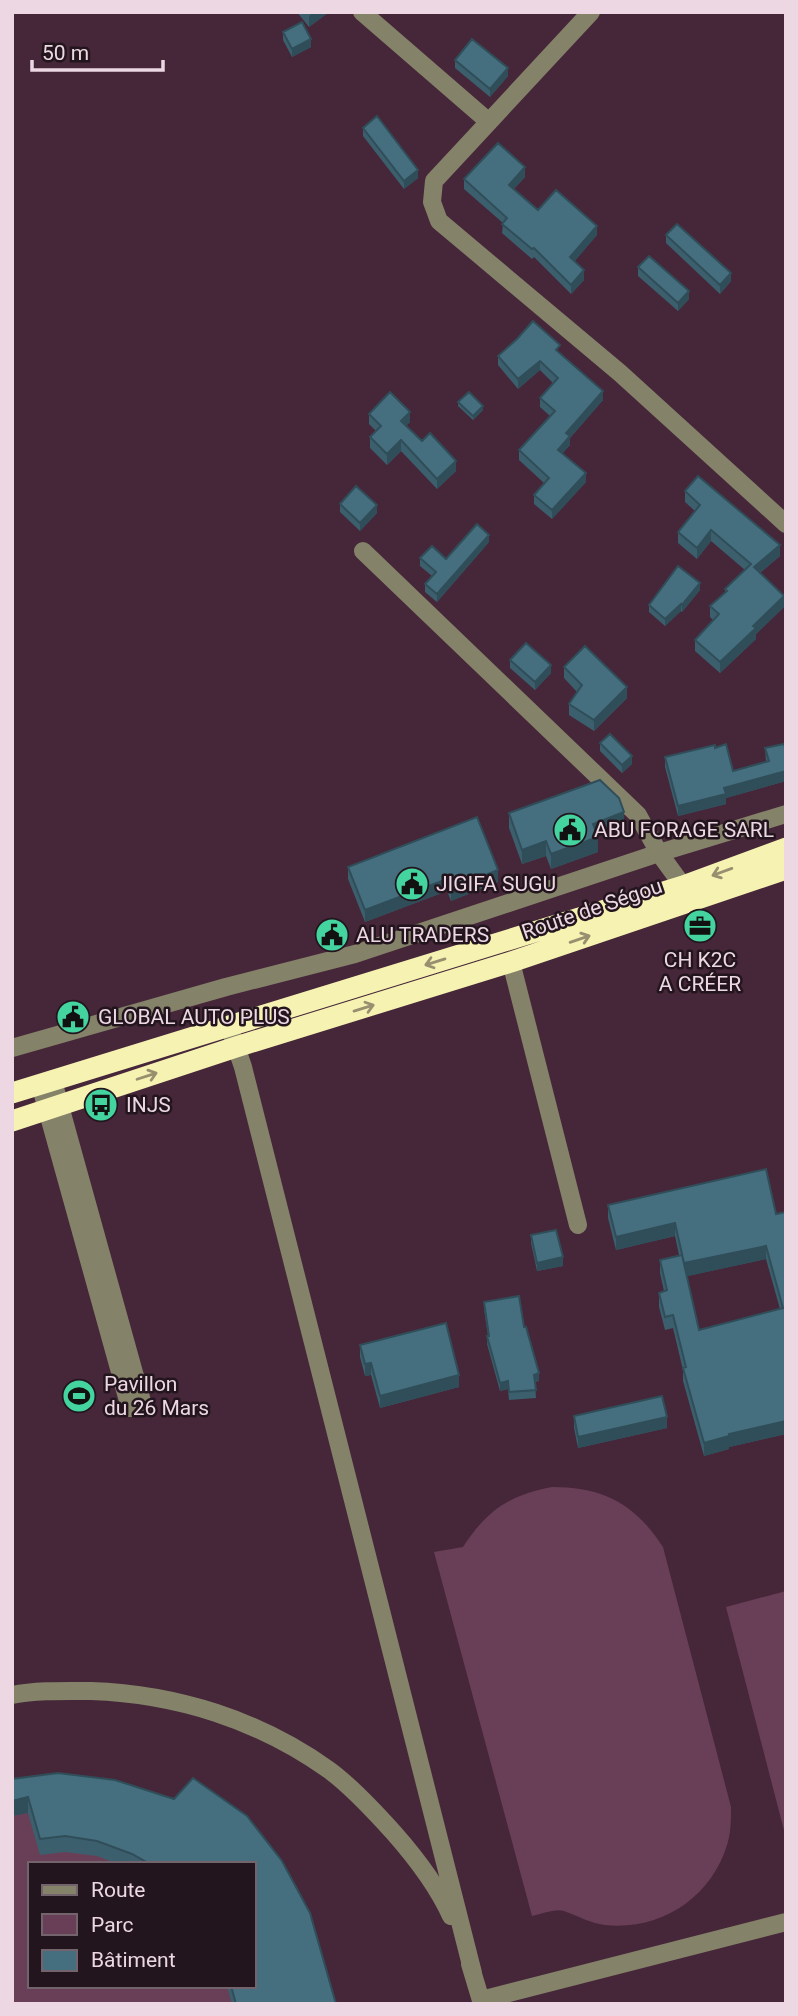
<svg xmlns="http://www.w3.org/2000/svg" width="798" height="2016" font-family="Roboto,sans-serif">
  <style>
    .green { fill: #693f57; fill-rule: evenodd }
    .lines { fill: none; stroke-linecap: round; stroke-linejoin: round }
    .minor { stroke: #848269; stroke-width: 18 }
    .highway { stroke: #f6f2b2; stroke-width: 21 }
    .wall { fill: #3b5f6d; fill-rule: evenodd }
    .shaded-wall { fill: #304e59 }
    .building { fill: #456f7f; stroke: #304e59; stroke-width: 2 }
    .oneway { stroke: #978f6f }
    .labels { text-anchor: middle; stroke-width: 5; stroke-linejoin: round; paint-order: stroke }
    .poi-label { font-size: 21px; fill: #ecd7e2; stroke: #23151d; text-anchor: start }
    .street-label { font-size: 21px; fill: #ecd7e2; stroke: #23151d }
  </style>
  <rect width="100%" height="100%" fill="#462739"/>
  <path class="green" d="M552 1487C604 1487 635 1504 663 1547L731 1807C731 1820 731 1833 727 1845 711 1898 660 1931 605 1925 590 1923 578 1916 564 1911 556 1908 541 1914 532 1916L434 1552 463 1547C487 1510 510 1495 552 1487Z
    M786 1591V1838L726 1607Z
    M12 1794 247 1832 332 2004H12ZM30 1864H254V1986H30Z"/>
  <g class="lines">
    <path class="minor" d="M362 12 489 122
      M591 12 434 181 432 202 439 221 620 373 786 524
      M363 551 638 815 659 853 683 886
      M511 962 578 1225
      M232 1035 243 1067 473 1973
      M12 1048 226 987 355 954 659 853 786 814
      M53 1081 143 1405
      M40 1084 130 1408
      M12 1695C38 1690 65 1691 91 1691 177 1694 259 1720 329 1770 351 1786 376 1813 394 1833 416 1858 437 1885 451 1916
      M470 1964 482 2004
      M481 2000 786 1922"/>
    <path class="highway" d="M12 1093 683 886 786 848
      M12 1121 236 1047 511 962 786 869"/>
  </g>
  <path class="wall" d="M297 12H329L309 27Z
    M283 32 311 47 292 57 283 40Z
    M455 60 508 76 490 97 455 68Z
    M363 128 418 178 404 189 363 136Z
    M525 177 514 189 538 210 597 235 574 261 584 280 571 294 534 257 532 259 502 233 503 223 464 189V179Z
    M666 235 731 281 720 294 666 243Z
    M638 267 689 299 678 311 638 276Z
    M560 353 603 400 570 438V445L562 453 586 482 552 519 534 504V495L544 483 519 460V450L550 416 540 407V398L553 383 540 370 518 389 498 365V356Z
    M458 402 483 410 473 420 458 406Z
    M369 414 410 422 406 426 456 471 437 489 401 451 387 465 370 448V437L376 431 369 424Z
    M685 491 780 556 760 573 784 607 756 634V639L720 673 695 651V640L713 620 710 617V606L725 593V589L745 570 711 541 697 559 678 543V532L695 511 685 502Z
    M340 504 377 513 360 531 340 512Z
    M489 542 437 602 425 592V584L432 576 420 566V558L446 559Z
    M700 590 682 612 681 611 665 626 649 612V605Z
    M510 660 551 673 535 690 510 668Z
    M564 667 627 698 594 731 569 715V704L577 692 564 678Z
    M600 743 632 764 622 773 600 751Z
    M715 748 733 771 766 762 765 748 786 751V781L726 798V804L678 816 665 767V757Z
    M509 813 624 827 598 836V852L551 869 546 856 522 864 509 828Z
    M348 867 498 882 451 901 447 891 365 922 348 879Z
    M608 1205 776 1214 786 1212V1434L729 1447V1449L704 1456 683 1381V1370L673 1328 665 1330 659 1307V1293L664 1291 660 1273V1260L679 1255 675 1236 616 1250 608 1218ZM766 1259 780 1309 699 1330 687 1276Z
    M531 1235 563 1266 537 1271 531 1243Z
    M484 1302 524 1327 539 1381 535 1382 536 1398 509 1400 508 1389 500 1391 487 1344 488 1336 484 1309Z
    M360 1345 459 1387 380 1408 371 1375 365 1376 360 1357Z
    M574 1416 667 1428 578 1448 574 1428Z
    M58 1773 115 1780 174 1799 193 1778 247 1816 282 1861 310 1913 336 2004H232L227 1986H254V1864H118L97 1856 65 1852 40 1855 28 1813 12 1816V1779Z"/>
  <path class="shaded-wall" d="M313 12H329L309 27V16Z
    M311 39V47L292 57V49Z
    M508 68V76L490 97V89Z
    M525 167V177L509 194V185Z
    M418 170V178L404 189V181Z
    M597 226V235L570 267V257Z
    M584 270V280L571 294V285Z
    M731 273V281L720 294V285Z
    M689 291V299L678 311V303Z
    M540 361V370L518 389V379Z
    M603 391V400L570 438V445L558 459V450L566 433Z
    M483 406V410L473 420V416Z
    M410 412V422L401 432V421Z
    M401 440V451L387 465V454Z
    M456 461V471L437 489V479Z
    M586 473V482L552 519V510Z
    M377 505V513L360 531V523Z
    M711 530V541L697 559V548Z
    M489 535V542L437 602V594Z
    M780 545V556L754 578V567Z
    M700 583V590L682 612V605Z
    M784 596V607L756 634V639L720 673V662L753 626Z
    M681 604V611L665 626V619Z
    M551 665V673L535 690V682Z
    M627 687V698L594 731V720Z
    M632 756V764L622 773V765Z
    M786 771V781L726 798V804L678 816V806L724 788Z
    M624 812V827L593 838V824Z
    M598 837V852L551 869V854Z
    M546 841V856L522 864V850Z
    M498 870V882L451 901V889Z
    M447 879V891L365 922V910Z
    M675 1223V1236L616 1250V1237Z
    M766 1246V1259L684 1277V1263Z
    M563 1257V1266L537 1271V1263Z
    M371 1363V1375L365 1376V1364Z
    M539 1373V1381L534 1382V1375Z
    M459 1375V1387L380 1408V1396Z
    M508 1381V1389L500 1391V1383Z
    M667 1417V1428L578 1448V1437Z
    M786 1421V1434L729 1447V1449L704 1456V1443L729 1434Z
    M28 1797V1813L12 1816V1801Z"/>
  <path class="building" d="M302 22 311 39 292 49 283 32Z
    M472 39 508 68 490 89 455 60Z
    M377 116 418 170 404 181 363 128Z
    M498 143 525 167 509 185 538 210 556 190 597 226 570 257 584 270 571 285 534 248 532 249 502 224 507 218 464 179Z
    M677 224 731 273 720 285 666 235Z
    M649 256 689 291 678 303 638 267Z
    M533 321 560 345 556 350 603 391 566 433 570 436 558 450 586 473 552 510 534 495 549 478 519 450 555 411 540 398 558 378 540 361 518 379 498 356 517 339Z
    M390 392 410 412 401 421 422 441 430 433 456 461 437 479 401 440 387 454 370 437 381 426 369 414Z
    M469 392 483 406 473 416 458 402Z
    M698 476 780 545 754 567 784 596 753 626 756 628 720 662 695 640 719 614 710 606 727 591 725 589 751 564 711 530 697 548 678 532 700 505 685 491Z
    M356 486 377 505 360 523 340 504Z
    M477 524 489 535 437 594 425 584 436 572 420 558 432 546 446 559Z
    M678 566 700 583 682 605 681 604 665 619 649 605Z
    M526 643 551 665 535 682 510 660Z
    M585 646 627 687 594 720 569 704 582 685 564 667Z
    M610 734 632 756 622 765 600 743Z
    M726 744 733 771 769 761 765 748 784 744 786 751V771L724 788 726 794 678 806 665 757 715 745V748Z
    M600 780 619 798 624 812 593 824 598 837 551 854 546 841 522 850 509 813Z
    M477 817 498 870 451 889 447 879 365 910 348 867Z
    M766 1169 776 1214 786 1212V1421L729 1434V1436L704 1443 683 1368 686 1367 673 1315 665 1317 659 1293 667 1290 660 1260 682 1255 699 1330 783 1308 766 1246 684 1263 675 1223 616 1237 608 1205Z
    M556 1230 563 1257 537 1263 531 1235Z
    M519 1296 524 1327H526L539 1373 534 1375 536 1390 509 1392 508 1381 500 1383 487 1336H489L484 1302Z
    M446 1323 459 1375 380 1396 371 1363 365 1364 360 1345Z
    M662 1396 667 1417 578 1437 574 1416Z
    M58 1773 115 1780 174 1799 193 1778 247 1816 282 1861 310 1913 336 2004H236L231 1986H254V1864H150L132 1854 97 1841 65 1836 40 1839 28 1797 12 1801V1779Z"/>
  <defs><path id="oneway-shaft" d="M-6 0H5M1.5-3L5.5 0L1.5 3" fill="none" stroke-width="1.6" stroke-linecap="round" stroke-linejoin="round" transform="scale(1.75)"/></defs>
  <g class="oneway">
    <use href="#oneway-shaft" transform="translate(722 872) rotate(160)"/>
    <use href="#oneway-shaft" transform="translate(580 939) rotate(-19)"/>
    <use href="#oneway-shaft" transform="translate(435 962) rotate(163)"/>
    <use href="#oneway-shaft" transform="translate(364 1008) rotate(-17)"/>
    <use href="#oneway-shaft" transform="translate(147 1076) rotate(-18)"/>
  </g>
  <defs>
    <symbol id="civic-disc" viewBox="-11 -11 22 22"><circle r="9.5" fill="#43d4a0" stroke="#23151d"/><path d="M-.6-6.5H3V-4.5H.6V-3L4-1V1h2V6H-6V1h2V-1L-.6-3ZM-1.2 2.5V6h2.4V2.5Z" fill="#111"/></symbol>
    <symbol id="office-disc" viewBox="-11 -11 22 22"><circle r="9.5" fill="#43d4a0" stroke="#23151d"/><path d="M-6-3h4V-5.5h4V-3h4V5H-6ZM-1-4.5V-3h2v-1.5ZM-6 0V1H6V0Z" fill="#111"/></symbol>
    <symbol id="bus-disc" viewBox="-11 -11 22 22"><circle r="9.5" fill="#43d4a0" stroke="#23151d"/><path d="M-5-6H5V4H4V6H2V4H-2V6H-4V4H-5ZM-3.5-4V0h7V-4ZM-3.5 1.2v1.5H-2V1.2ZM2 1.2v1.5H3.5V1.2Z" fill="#111"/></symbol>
    <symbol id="stadium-disc" viewBox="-11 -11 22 22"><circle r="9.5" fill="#43d4a0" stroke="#23151d"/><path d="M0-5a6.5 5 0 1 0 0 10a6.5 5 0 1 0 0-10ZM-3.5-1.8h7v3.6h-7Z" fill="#111"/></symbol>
  </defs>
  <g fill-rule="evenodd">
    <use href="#civic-disc" x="551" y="811" width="38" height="38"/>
    <use href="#civic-disc" x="393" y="865" width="38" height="38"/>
    <use href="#office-disc" x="681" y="907" width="38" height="38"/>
    <use href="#civic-disc" x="313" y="916" width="38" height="38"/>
    <use href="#civic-disc" x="54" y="998" width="38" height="38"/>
    <use href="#bus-disc" x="82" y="1086" width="38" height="38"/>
    <use href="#stadium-disc" x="60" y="1377" width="38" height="38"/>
  </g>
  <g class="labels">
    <g class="poi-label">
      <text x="594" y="837">ABU FORAGE SARL</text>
      <text x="436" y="891">JIGIFA SUGU</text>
      <text x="356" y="942">ALU TRADERS</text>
      <text x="700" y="967" text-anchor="middle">CH K2C<tspan x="700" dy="24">A CRÉER</tspan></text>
      <text x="98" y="1024">GLOBAL AUTO PLUS</text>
      <text x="126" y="1112">INJS</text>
      <text x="104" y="1391">Pavillon<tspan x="104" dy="24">du 26 Mars</tspan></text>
    </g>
    <g class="street-label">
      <text transform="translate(592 909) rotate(-19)" y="7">Route de Ségou</text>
    </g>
  </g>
  <rect width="798" height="2016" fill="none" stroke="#ecd7e2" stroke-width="28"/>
  <rect x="28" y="1862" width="228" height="126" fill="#23151d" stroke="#73636c" stroke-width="2"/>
  <rect x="42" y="1885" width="35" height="10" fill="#848269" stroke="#73636c" stroke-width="2"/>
  <text x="91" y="1897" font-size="21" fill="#ecd7e2">Route</text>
  <rect x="42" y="1914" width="35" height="21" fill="#693f57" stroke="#73636c" stroke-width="2"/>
  <text x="91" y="1932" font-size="21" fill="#ecd7e2">Parc</text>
  <rect x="42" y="1950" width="35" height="21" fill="#456f7f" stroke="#73636c" stroke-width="2"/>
  <text x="91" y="1967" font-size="21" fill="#ecd7e2">Bâtiment</text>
  <path d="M32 60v10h131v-10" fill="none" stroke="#ecd7e2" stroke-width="3.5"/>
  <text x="42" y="60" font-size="21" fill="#ecd7e2" stroke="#23151d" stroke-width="5" paint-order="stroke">50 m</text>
</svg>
